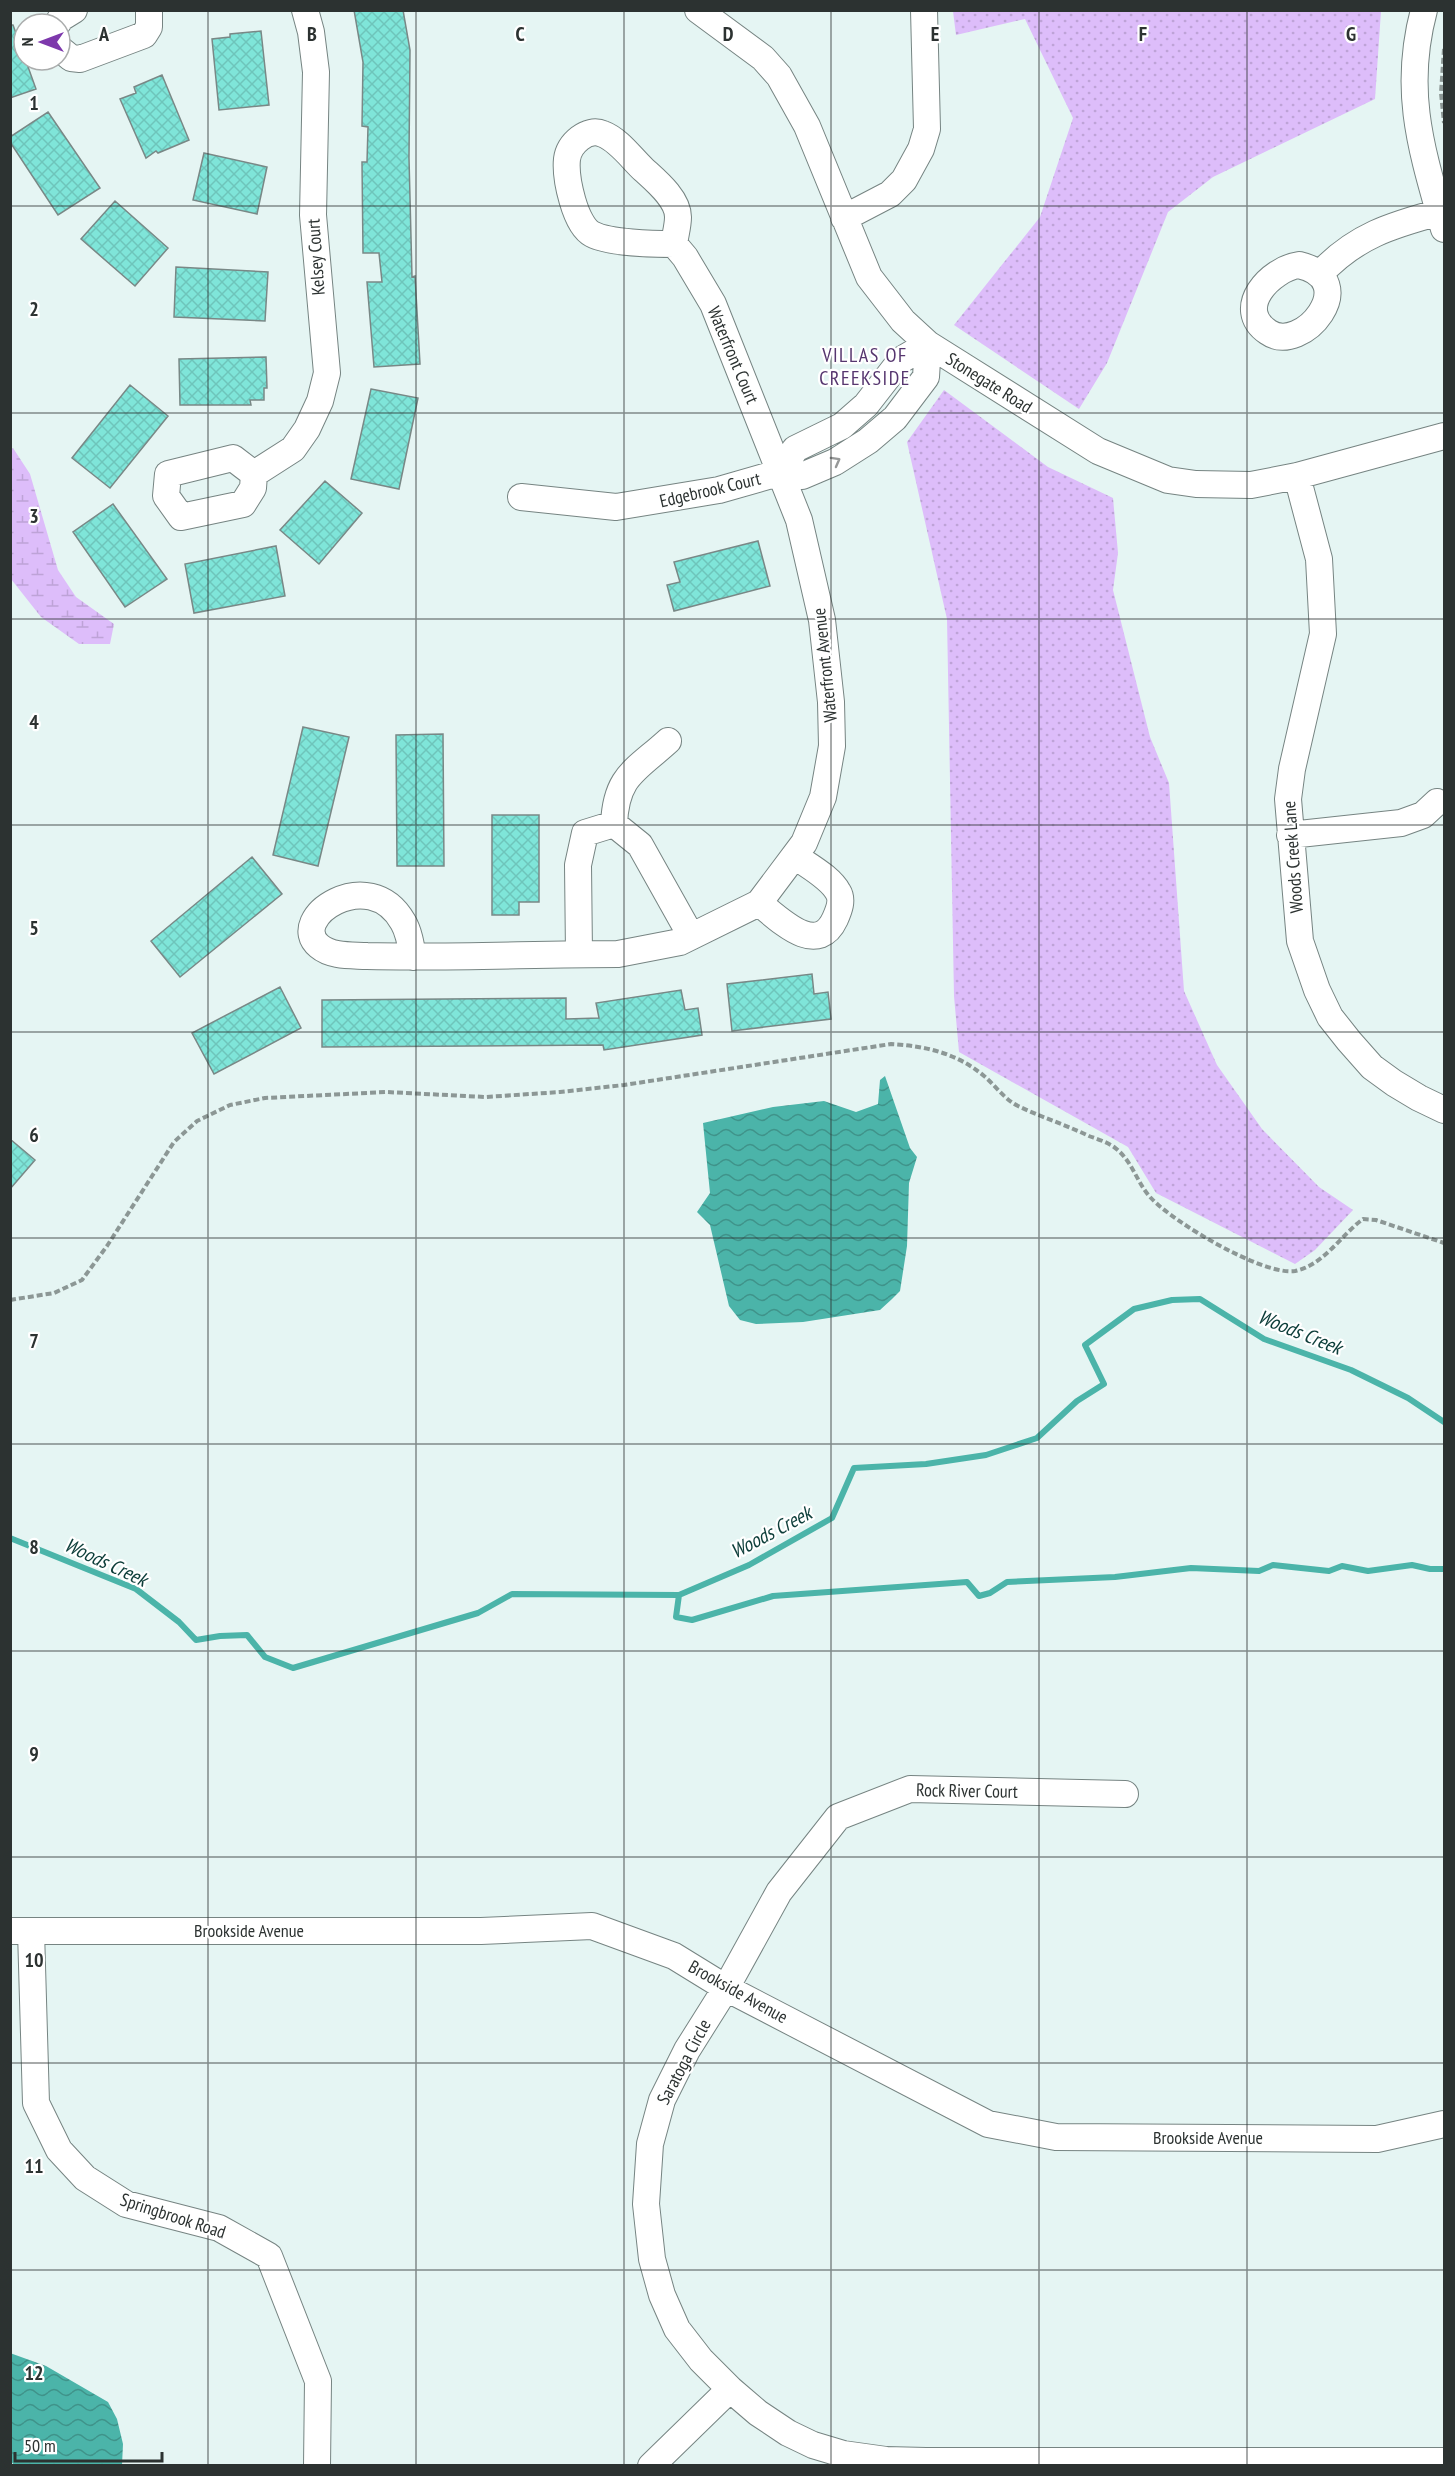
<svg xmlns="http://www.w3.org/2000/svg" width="1455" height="2476" font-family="'PT Sans Narrow',sans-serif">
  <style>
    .grass { fill: url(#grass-dots) }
    .wetland { fill: url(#wetland-marsh) }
    .water { fill: url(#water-waves) }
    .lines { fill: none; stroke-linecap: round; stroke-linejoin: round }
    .stream { stroke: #4bb4a9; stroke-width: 6 }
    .building { fill: url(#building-cross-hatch); stroke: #798886; stroke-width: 1.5 }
    .minor-casing { stroke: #768482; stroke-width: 28 }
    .path { stroke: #8c9795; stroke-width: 4; stroke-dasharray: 6 3; stroke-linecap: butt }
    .minor { stroke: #fff; stroke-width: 26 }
    .oneway { stroke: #969898 }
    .grid { fill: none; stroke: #2c3231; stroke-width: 1.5; stroke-opacity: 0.55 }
    .labels { text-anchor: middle; stroke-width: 4.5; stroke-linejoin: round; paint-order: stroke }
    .street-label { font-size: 18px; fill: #2c3231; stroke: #fff }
    .neighbourhood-label { font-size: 20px; letter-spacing: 1.5px; fill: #56366f; stroke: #fff }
    .water-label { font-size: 20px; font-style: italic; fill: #0c3d39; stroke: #fff }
    .grid-label { font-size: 20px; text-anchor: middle; font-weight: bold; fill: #2c3231; stroke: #fff; stroke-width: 4.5; stroke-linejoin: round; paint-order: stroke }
  </style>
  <defs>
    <pattern id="grass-dots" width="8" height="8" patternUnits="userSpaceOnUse" patternTransform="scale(1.5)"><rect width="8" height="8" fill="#ddbdfa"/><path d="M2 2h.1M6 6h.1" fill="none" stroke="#bea3d7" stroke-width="1.8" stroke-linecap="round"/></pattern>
    <pattern id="wetland-marsh" width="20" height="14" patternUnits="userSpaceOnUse" patternTransform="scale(1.5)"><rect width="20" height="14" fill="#ddbdfa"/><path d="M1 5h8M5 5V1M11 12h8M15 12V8" fill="none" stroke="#bea3d7"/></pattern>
    <pattern id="water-waves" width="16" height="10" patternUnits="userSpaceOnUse" patternTransform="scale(1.5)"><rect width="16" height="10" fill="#4bb4a9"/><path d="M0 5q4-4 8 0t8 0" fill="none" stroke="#3f938a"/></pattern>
    <pattern id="building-cross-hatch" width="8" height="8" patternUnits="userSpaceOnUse" patternTransform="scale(1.5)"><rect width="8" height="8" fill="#7fe5d9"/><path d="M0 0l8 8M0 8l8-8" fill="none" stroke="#6ec5bb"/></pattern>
  </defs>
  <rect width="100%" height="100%" fill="#e5f5f3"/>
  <path class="grass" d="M953 11H1381L1375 99 1213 177 1168 212 1107 363 1079 409 954 325 1040 217 1073 118 1025 19 956 35Z
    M944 390 1048 467 1113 498 1118 553 1113 590 1150 737 1169 783 1184 991 1217 1065 1262 1129 1319 1187 1353 1210 1315 1250 1295 1264 1156 1193 1128 1147 959 1052 954 996 947 619 907 442Z"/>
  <path class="wetland" d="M13 448 30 474 58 570 76 597 114 624 110 644H79L41 617 11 579 10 451Z"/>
  <path class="water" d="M885 1076 910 1148 917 1157 909 1183 907 1246 900 1291 892 1299 880 1310 803 1322 756 1324 740 1320 729 1306 710 1225 697 1212 710 1193 703 1123 773 1107 824 1101 856 1112 878 1104 880 1080Z
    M10 2353 46 2366 108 2402 117 2419 123 2444 122 2465H14L10 2460Z"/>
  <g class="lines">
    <path class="stream" d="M10 1538 136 1589 179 1622 196 1640 220 1636 247 1635 265 1657 293 1668 478 1613 512 1594 679 1595 749 1565 832 1518 854 1468 926 1464 986 1455 1037 1438 1077 1401 1104 1384 1085 1345 1134 1309 1172 1300 1200 1299 1264 1339 1351 1370 1408 1398 1444 1422
      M679 1595 676 1617 692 1620 773 1596 967 1582 979 1596 990 1593 1007 1582 1115 1577 1191 1568 1259 1571 1273 1565 1329 1571 1342 1566 1368 1571 1412 1565 1430 1569H1444"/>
  </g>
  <path class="building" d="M354 10H403L410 50 409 158 412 277 415 276 420 364 374 367 367 282H382L379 253H363L362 162H367L368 127 362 126 363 62Z
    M10 25H13L36 89 10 98Z
    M261 31 269 105 219 110 212 39 230 37V34Z
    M162 75 189 140 158 153 156 151 146 158 120 99 136 93 134 87Z
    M48 112 100 188 58 215 10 142V137Z
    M204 153 267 167 257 214 193 200Z
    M115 201 168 248 135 286 81 239Z
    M176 267 268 272 265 321 174 317Z
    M266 357 267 388H264V400H250L251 405H180L179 359Z
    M130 385 168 416 110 488 72 458Z
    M371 389 418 398 399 489 351 479Z
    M325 481 362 513 319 564 280 530Z
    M113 504 167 579 125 607 73 532Z
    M758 541 770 586 674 611 667 585 680 582 674 562Z
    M276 546 285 596 194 613 185 564Z
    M303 727 349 737 318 866 273 855Z
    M443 734 444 866H397L396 735Z
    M492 815H539V902H519V915H492Z
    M252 857 282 894 180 977 151 941Z
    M812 974 814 994 828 992 831 1019 732 1031 727 984Z
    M280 987 301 1028 214 1074 192 1033Z
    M681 990 685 1010 698 1008 702 1035 604 1050 603 1045 322 1047V1000L566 998V1019L599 1018 596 1003Z
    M10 1139 35 1160 10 1189Z"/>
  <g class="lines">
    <defs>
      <path id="minor" d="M698 10 763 58 779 76 807 126 869 277 903 321 928 344 1098 451 1168 480 1196 484 1251 485 1297 476 1444 436
        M1424 10C1402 92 1422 151 1444 229
        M57 24 61 18 74 10
        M60 49 71 58 80 59 144 35 149 27V10
        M844 218 890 194 904 180 921 149 927 129 924 10
        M1299 265C1364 280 1302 356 1268 332 1233 308 1271 269 1299 265Z
        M1320 274C1355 236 1392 225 1440 212
        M233 458 254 474 253 488 243 504 181 517 166 496 168 474Z
        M254 474 293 449 307 429 320 401 327 373 313 215 316 72 311 32 305 10
        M1297 476 1319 559 1323 634 1292 769 1288 799 1300 941 1317 990 1330 1017 1349 1041 1372 1067 1394 1083 1419 1098 1444 1110
        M521 497 616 507 719 490 782 472 802 476 835 462 868 441 895 418 926 377 928 344 901 360 866 405 842 426 795 449 782 472
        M614 824C616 776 635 771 668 741
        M1290 835 1401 823 1423 815 1437 802
        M759 903C779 919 817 958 835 919 839 910 843 900 838 892 830 877 808 866 795 856
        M579 954 578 865 585 833 614 824 640 845 691 936
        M413 957C411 945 409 932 403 922 369 862 286 919 319 946 332 957 352 955 367 956 451 958 535 954 618 954L680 942 759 903 804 843 823 797 832 746 831 702 822 620 799 520 713 304 685 257 674 244C675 236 678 226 678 217 678 199 656 181 644 170 632 159 619 140 603 134 587 127 569 144 567 159 565 178 575 225 592 234 609 243 654 244 674 244
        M1125 1794 910 1789 838 1817 779 1892 726 1988 687 2050 662 2100 650 2144 646 2204 652 2259 662 2295 677 2329 701 2360 730 2389 758 2413 788 2433 813 2445 843 2454 886 2460 926 2461H1444
        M10 1931H481L592 1926 674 1956 726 1988 988 2124 1056 2137 1377 2139 1444 2124
        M31 1931 36 2103 59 2150 85 2178 126 2204 219 2228 269 2256 318 2381 317 2466
        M651 2466 730 2389"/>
    </defs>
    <use href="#minor" class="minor-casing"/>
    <path class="path" d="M1444 49 1441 93 1444 123
      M10 1300 54 1293 82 1280 107 1246 174 1142 197 1121 230 1105 265 1098 386 1092 486 1097 560 1092 624 1085 891 1044C925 1046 957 1053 984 1076 995 1085 1004 1099 1018 1106 1041 1117 1066 1125 1089 1136 1097 1139 1107 1142 1114 1147 1133 1161 1136 1182 1151 1198 1173 1222 1263 1276 1295 1271 1324 1265 1341 1235 1363 1219L1376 1220 1444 1243"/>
    <use href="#minor" class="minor"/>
  </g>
  <defs><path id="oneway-chevron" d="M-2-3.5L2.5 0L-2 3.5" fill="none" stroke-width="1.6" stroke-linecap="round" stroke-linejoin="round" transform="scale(1.5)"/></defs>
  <use class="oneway" href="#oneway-chevron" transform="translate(836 461) rotate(-29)"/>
  <path class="grid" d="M208 10V2466M416 10V2466M624 10V2466M831 10V2466M1039 10V2466M1247 10V2466M10 206H1444M10 413H1444M10 619H1444M10 825H1444M10 1032H1444M10 1238H1444M10 1444H1444M10 1651H1444M10 1857H1444M10 2063H1444M10 2270H1444"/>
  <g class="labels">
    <g class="street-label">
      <text transform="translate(316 257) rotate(-94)" y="6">Kelsey Court</text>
      <text transform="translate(733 355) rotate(67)" y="6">Waterfront Court</text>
      <text transform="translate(989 383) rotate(32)" y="6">Stonegate Road</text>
      <text transform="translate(710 490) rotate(-13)" y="6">Edgebrook Court</text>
      <text transform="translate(825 665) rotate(-96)" y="6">Waterfront Avenue</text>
      <text transform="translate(1293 857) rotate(-94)" y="6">Woods Creek Lane</text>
      <text transform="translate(967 1791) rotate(1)" y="6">Rock River Court</text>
      <text x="249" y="1937">Brookside Avenue</text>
      <text transform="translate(738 1992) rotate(29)" y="6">Brookside Avenue</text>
      <text transform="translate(684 2062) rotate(-62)" y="6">Saratoga Circle</text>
      <text x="1208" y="2144">Brookside Avenue</text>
      <text transform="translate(173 2216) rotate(18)" y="6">Springbrook Road</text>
    </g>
    <g class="neighbourhood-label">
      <text x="865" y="362">VILLAS OF<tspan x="865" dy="23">CREEKSIDE</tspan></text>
    </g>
    <g class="water-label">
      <text transform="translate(1300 1332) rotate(22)" y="7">Woods Creek</text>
      <text transform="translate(771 1532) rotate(-28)" y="7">Woods Creek</text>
      <text transform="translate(106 1562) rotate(25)" y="7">Woods Creek</text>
    </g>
  </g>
  <g class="grid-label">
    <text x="104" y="41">A</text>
    <text x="312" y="41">B</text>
    <text x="520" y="41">C</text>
    <text x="728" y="41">D</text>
    <text x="935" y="41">E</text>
    <text x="1143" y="41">F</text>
    <text x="1351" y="41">G</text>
    <text x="34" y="110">1</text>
    <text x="34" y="316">2</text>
    <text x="34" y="523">3</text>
    <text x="34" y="729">4</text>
    <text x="34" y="935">5</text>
    <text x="34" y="1142">6</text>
    <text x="34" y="1348">7</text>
    <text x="34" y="1554">8</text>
    <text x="34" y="1761">9</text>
    <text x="34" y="1967">10</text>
    <text x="34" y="2173">11</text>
    <text x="34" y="2380">12</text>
  </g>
  <rect width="1455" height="2476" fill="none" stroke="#2c3231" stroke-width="24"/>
  <g transform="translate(42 42) rotate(270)"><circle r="28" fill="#ffffff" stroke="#abadad" stroke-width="1.5"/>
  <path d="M0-4.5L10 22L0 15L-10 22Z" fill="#7d38ac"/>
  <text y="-9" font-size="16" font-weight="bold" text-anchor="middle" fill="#2c3231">N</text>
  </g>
  <path d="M15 2452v9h147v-9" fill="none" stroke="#2c3231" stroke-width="3"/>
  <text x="24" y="2452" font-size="18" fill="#2c3231" stroke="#ffffff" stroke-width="4.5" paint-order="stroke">50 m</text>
</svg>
